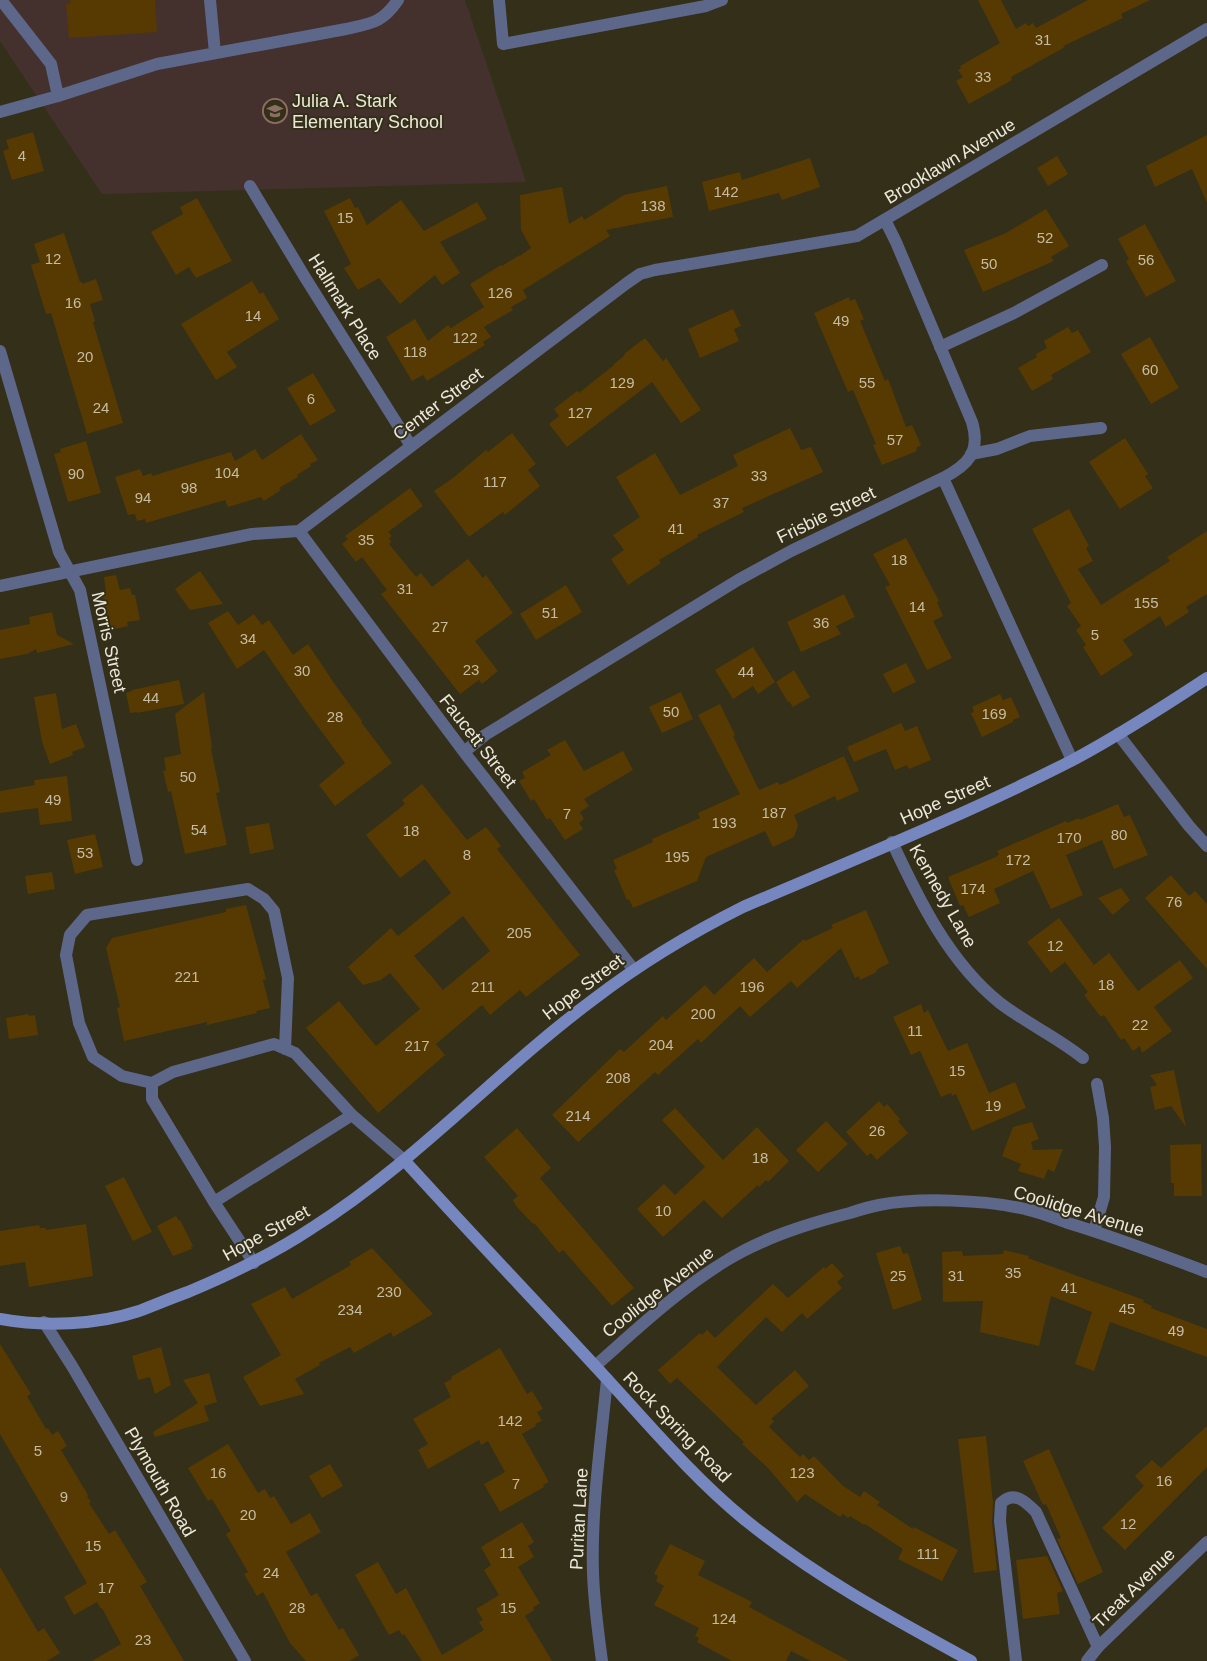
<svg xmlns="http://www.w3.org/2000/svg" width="1207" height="1661" font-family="Arial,sans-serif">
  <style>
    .education { fill: #44312d }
    .building { fill: #563a02; fill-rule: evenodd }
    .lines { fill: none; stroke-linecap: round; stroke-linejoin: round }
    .lane { stroke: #5d678a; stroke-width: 12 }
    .street { stroke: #5d678a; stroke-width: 12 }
    .secondary { stroke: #7686be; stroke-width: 12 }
    .labels { text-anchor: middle; stroke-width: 4; stroke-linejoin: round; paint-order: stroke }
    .number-label { font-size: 15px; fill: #c6bca5 }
    .poi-label { font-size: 18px; fill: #ebe8db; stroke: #342f19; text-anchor: start }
    .street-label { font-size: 18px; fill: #ebe8db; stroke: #342f19 }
  </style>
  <rect width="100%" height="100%" fill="#342f19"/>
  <path class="education" d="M0 0H465L526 182 102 194 0 41Z"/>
  <path class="building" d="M70 0H155L157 32 69 38 66 4 71 3Z
    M978 0H1001L1016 29 1026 23 1028 26 1033 23 1036 28 1088 0H1150L1121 14 1123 18 1063 46 1065 47 1011 77 1012 80 969 104 956 81 963 77 958 70 961 68 960 66 1000 43Z
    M33 132 44 171 12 180 3 151 9 149 6 140Z
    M1207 135V203L1192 169 1155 187 1146 166Z
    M1057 156 1068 174 1048 186 1037 168Z
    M810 158 820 187 782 200 779 193 709 211 702 182 740 172 742 180Z
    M667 186 673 217 606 230 610 236 523 290 527 298 511 307 513 310 484 327 491 337 483 342 485 345 427 381 423 375 412 381 386 337 415 319 428 341 448 325 451 328 484 307 470 284 501 265 502 266 520 255 521 256V255L531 248 521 230 520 195 562 187 569 224 582 216 584 220 624 195Z
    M197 198 232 261 196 278 189 267 176 275 151 232 183 214 180 207Z
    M350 198 355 208 358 207 367 225 401 200 424 231 477 202 487 219 440 242 460 273 442 285 435 275 400 304 379 278 358 290 344 268 351 264 324 211Z
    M1046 209 1069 246 1051 257 1054 261 983 292 964 250 1006 233Z
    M1145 224 1176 281 1146 297 1126 261 1129 259 1118 239Z
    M64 233 80 282H82V284L96 279 103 300 90 304 95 321 93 322 123 423 87 434 51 313 46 314 31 265 40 262 34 244Z
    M252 281 260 294 263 292 279 319 227 352 237 367 216 380 181 324Z
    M849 297 850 301 855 299 864 319 860 321 885 381 888 379 906 427 912 425 921 445 916 448 917 451 882 465 873 445 876 444 853 390 848 392 814 313Z
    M733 309 741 326 734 329 739 341 700 358 688 329Z
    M1068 327 1072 333 1078 330 1091 352 1051 375 1053 379 1032 391 1018 368 1037 357 1036 354 1047 348 1044 341Z
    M1150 337 1179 388 1151 404 1121 354Z
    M645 338 663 361 666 358 701 410 681 423 652 382 567 447 549 424 559 416 554 409 577 391 579 393 614 365V364L625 355 624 354Z
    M313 373 336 411 310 426 287 388Z
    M790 428 801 450 811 447 823 472 742 508 744 512 697 535 698 537 659 560 661 563 628 585 611 559 624 550 613 535 640 517 616 477 655 453 680 495 738 466 733 455Z
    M512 433 536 464 528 470 540 486 505 515 503 512 469 537 434 491 453 478 486 450 488 452Z
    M301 434 318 460 310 464 311 466 297 475 298 477 279 488 281 490 264 501 261 497 228 507 225 500 146 523 145 519 137 521 135 514 128 515 115 477 140 469 143 476 151 473 152 476 231 452 235 461 255 449 262 460Z
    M1125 438 1148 474 1145 476 1153 488 1120 509 1089 462Z
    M86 441 101 493 68 502 54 454 61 452 60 449Z
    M410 488 423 506 388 532 392 536 389 538 391 542 389 544 416 577 421 573 432 587 468 559 483 578 486 575 513 613 475 641 498 671 482 684 479 680 460 694 381 594 387 590 362 557 356 562 342 544 348 539 345 536Z
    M1069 509 1089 546 1086 548 1093 561 1078 569 1101 605 1170 561 1167 557 1207 531V594L1186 607 1189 612 1166 627 1160 616 1123 640 1133 655 1101 676 1083 647 1086 645 1076 630 1081 626 1067 606 1071 603 1032 529Z
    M906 538 939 601 937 602 943 616 933 621 952 658 927 670 885 587 890 585 873 554Z
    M200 571 223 604 190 610 175 589Z
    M116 575 120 590 130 588 132 595H135L140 620 127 622 128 626 110 630 103 601V594L106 593 104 577Z
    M566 585 582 612 536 640 520 614Z
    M844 594 855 617 836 626 841 634 801 652 787 622Z
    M228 611 238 625 254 614 262 625 269 620 293 655 308 644 336 686 362 721 361 722 392 763 335 806 319 785 345 763 304 708 264 650 237 669 208 623Z
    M52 612 57 635 74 644 37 653 36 649 27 654 0 659V630L30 624 29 617Z
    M753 647 775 682 758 694 753 686 733 699 715 670Z
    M906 663 916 682 893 693 883 674Z
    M794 670 810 697 793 707 789 701 788 702 776 682Z
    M179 680 184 704 137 713V712L130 713 126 693 132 691V690Z
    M204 692 212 748 211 749 220 792 216 793 227 845 185 854 171 791 168 792 163 771 166 770 164 758 181 754 175 714Z
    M681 692 693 719 662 733 649 707Z
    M56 693 62 729 76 724 85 747 72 752 73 755 50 764 42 742 34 697Z
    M1000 694 1003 700 1011 697 1020 717 1013 720V722L982 737 971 713 974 712 972 707Z
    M720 704 735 735 733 736 759 790 778 782 780 785 844 756 859 791 837 801 835 796 794 815 798 825 794 837 773 847 765 831 706 857 697 881 633 908 629 899 627 900 614 870 617 869 613 860 653 842 652 839 700 818 698 813 740 794 698 715Z
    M901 723 905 731 917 726 931 760 909 769 907 765 895 770 886 749 854 762 847 747Z
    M565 740 584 771 623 751 633 770 584 799 589 806 580 812 584 819 579 823 583 829 565 840 550 818 547 820 534 799 531 801 519 781 525 778 522 772 551 755 547 750Z
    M67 776 72 821 40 825 38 808 0 813V791L35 785 34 780Z
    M422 784 467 840 486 827 501 846 497 849 580 955 526 997 520 990 490 1015 482 1005 436 1044 445 1055 378 1113 306 1028 339 1001 376 1046 420 1009 390 973 381 980 363 985 348 967 391 928 398 936 451 893 425 859 400 878 366 835 405 804 402 800ZM463 916 490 951 443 990 414 956Z
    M1118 804 1124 817 1130 815 1148 855 1114 869 1102 840 1066 855 1083 895 1051 909 1033 871 994 889 1000 903 969 917 963 905 960 906 948 877 996 857 999 854 997 851 1066 821 1067 823 1079 818 1080 820Z
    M269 823 274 849 250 854 245 827Z
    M95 834 103 867 75 874 67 840Z
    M52 872 55 889 28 894 25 876Z
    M1171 875 1189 896 1195 891 1207 904V969L1145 898Z
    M1121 888 1130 900 1113 915 1098 898Z
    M246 905 266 979 263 980 270 1008 256 1011 257 1013 207 1025V1022L124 1041 117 1008 120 1007 106 948 112 938 226 912V909Z
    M866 910 889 963 876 970 877 972 860 980 859 976 855 978 841 948 797 988 791 981 750 1017 740 1006 701 1043 698 1039 658 1075 655 1072 578 1142 552 1115 620 1049 624 1052 663 1016 666 1020 705 985 714 995 754 958 767 972 804 939 805 941 833 928 831 925Z
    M1059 918 1094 965 1109 953 1138 991 1180 960 1193 978 1154 1007 1172 1031 1142 1053 1140 1046 1133 1051 1124 1038 1121 1040 1104 1015 1101 1017 1084 995 1088 992 1065 962 1051 973 1027 942Z
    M921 1004 924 1013 928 1010 948 1051 967 1043 989 1093 1015 1082 1026 1108 972 1131 956 1094 952 1096 951 1093 941 1097 920 1051 911 1055 893 1017Z
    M28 1014 29 1016 35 1015 38 1035 9 1039 6 1018Z
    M1174 1070 1186 1127 1171 1106 1155 1110 1150 1087 1157 1085 1150 1075Z
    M879 1101 884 1107 887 1104 900 1119 898 1121 908 1133 877 1160 871 1153 867 1156 846 1132Z
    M675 1108 723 1160 757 1127 789 1161 768 1182 766 1180 759 1187 758 1185 722 1218 704 1200 663 1237 637 1209 664 1184 675 1195 705 1167 662 1120Z
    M826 1121 848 1144 818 1172 796 1150Z
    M1032 1122 1039 1139 1031 1142 1033 1150 1063 1149 1054 1172 1048 1169 1044 1179 1018 1171 1021 1164 1002 1156 1013 1127Z
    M517 1128 551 1168 540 1178 634 1288 612 1306 563 1250 559 1253 534 1223 533 1224 516 1206 513 1200 518 1196 484 1157Z
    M1201 1144 1202 1196H1174V1183H1171L1170 1145Z
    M124 1177 152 1232 133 1241 105 1186Z
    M176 1216 179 1221 180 1220 193 1246 191 1247 192 1249 173 1256 157 1226Z
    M86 1224 93 1276 29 1287 25 1262 0 1266V1231L39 1225 40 1228H45L46 1230Z
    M900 1246 903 1254 908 1253 922 1300 893 1310 876 1253Z
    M372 1248 433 1314 393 1337 391 1332 354 1353 350 1347 319 1363 320 1365 295 1379 304 1394 260 1406 243 1377 281 1355 251 1304 285 1287 292 1299 351 1265 349 1262Z
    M1004 1250 1029 1256 1028 1258 1144 1300 1143 1302 1152 1306 1151 1308 1207 1329V1357L1110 1322 1094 1371 1075 1364 1092 1312 1051 1296 1039 1346 980 1332 983 1301 943 1302 942 1252 962 1251 963 1256 1003 1254Z
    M832 1263 844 1276 837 1282 842 1288 807 1319 802 1313 782 1332 766 1317 717 1367 756 1405 795 1370 809 1386 771 1419 774 1421 769 1427 800 1457 803 1454 809 1460 814 1456 842 1485 860 1497 864 1491 880 1502 877 1505 913 1529 914 1527 958 1550 942 1581 898 1559 903 1549 865 1524 864 1525 850 1516 848 1518 843 1514 840 1517 805 1494 797 1502 768 1468 742 1444 744 1442 677 1378 670 1384 658 1370 700 1333 702 1335 707 1330 715 1338 773 1284 788 1298 824 1267 825 1269Z
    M0 1344 31 1394 27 1396 46 1429 48 1428 52 1435 58 1431 67 1446 61 1450 88 1495 87 1496 91 1502 89 1503 109 1534 115 1530 147 1582 140 1586 184 1661H92L121 1644 102 1608 101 1609 97 1602 74 1615 64 1597 87 1583 0 1434Z
    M161 1347 171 1385 155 1394 150 1377 138 1380 132 1356Z
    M500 1348 527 1394 532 1391 543 1409 537 1412 542 1421 535 1424 536 1426 522 1434 549 1482 543 1485 544 1487 500 1512 484 1484 505 1472 488 1441 481 1445 479 1440 428 1469 418 1450 428 1444 413 1419 451 1397 444 1383 452 1379 451 1377Z
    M209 1373 217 1402 204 1406 209 1421 155 1437 153 1432 198 1403 183 1380Z
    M1207 1426V1467L1125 1550 1102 1528 1144 1486 1135 1476 1152 1460 1161 1468Z
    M986 1436 993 1503 992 1522 997 1570 974 1573 958 1439Z
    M228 1444 258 1493 265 1489 270 1498 274 1496 291 1524 310 1513 321 1532 286 1552 311 1596 317 1593 339 1630 343 1628 359 1655 349 1661H306L290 1643 263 1592 257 1596 244 1574 248 1572 226 1534 231 1531 212 1499 208 1501 188 1468Z
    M1049 1449 1103 1572 1078 1584 1057 1539 1061 1538 1046 1504 1043 1505 1023 1461Z
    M330 1464 343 1486 322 1498 309 1476Z
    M522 1522 534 1542 528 1546 534 1557 518 1567 540 1603 533 1608 534 1610 525 1616 552 1661H422L404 1634 402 1635 399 1630 389 1635 355 1575 378 1562 396 1594 406 1588 442 1655 484 1630 479 1622 483 1620 476 1609 499 1595 484 1570 491 1565 481 1547Z
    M670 1544 705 1561 698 1575 752 1602 749 1607 849 1661H811L791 1651 786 1661H732L697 1642 699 1638 695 1636 699 1628 654 1605 664 1586 656 1581 658 1576 654 1574Z
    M1047 1556 1063 1591 1057 1593 1060 1614 1023 1619 1016 1560Z
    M0 1567 38 1632 44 1628 60 1653 47 1661H0Z"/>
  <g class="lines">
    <path class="lane" d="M1 0 51 64 58 96 157 64 346 29C372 23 382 23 398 0
      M210 0 215 53
      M499 0 503 44 706 6 722 0
      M940 347 1014 313 1102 265
      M971 454 997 449 1030 436 1101 428
      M152 1083 122 1076 93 1057 79 1023 66 955 70 935 87 915 248 889 264 899 274 911 288 978 285 1049
      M214 1202 352 1115
      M254 1263 214 1202 152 1099V1083L173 1072 274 1044 295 1053 352 1115 404 1160
      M1016 1661 1000 1521 1001 1503C1014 1490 1026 1502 1036 1512L1098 1647"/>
    <path class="street" d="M0 112 58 96
      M250 186 306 279 411 446
      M0 351 59 552 80 590 137 860
      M943 478 1072 760
      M299 531 464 752 634 970
      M0 586 252 534 299 531 627 283 640 274 655 270 857 236 1207 29
      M1118 734 1189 826 1207 846
      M464 752 485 735 738 580 791 551 943 478C968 465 981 452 972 422L896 242 885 220
      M892 842C919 900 949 962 1000 1003 1026 1023 1057 1037 1083 1058
      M1094 1231 1104 1197 1105 1147 1103 1118 1097 1084
      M44 1322 72 1366 245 1661
      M595 1366C636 1330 677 1291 724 1262 762 1238 806 1224 850 1213 859 1210 869 1207 879 1205 919 1197 985 1200 1025 1209 1040 1212 1054 1218 1068 1223 1115 1237 1161 1255 1207 1272
      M602 1661C598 1632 594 1603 593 1573 591 1509 601 1443 607 1379
      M1087 1661 1098 1647 1207 1542"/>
    <path class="secondary" d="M404 1160C471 1234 540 1306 607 1379 651 1427 694 1478 744 1519 814 1576 892 1618 971 1661
      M0 1319C43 1327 97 1325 139 1311 155 1305 171 1298 188 1292 231 1274 273 1254 312 1228 415 1163 497 1071 594 999 641 963 691 933 743 907 853 860 965 815 1071 761 1118 736 1163 707 1207 678"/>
  </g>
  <defs>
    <symbol id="school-ring" viewBox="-11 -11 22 22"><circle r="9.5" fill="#342f19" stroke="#8d6e63" stroke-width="1.5"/><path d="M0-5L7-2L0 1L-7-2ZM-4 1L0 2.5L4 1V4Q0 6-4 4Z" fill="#8d6e63"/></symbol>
  </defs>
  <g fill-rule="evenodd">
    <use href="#school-ring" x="261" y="97" width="28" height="28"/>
  </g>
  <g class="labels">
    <g class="number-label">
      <text x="1043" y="45">31</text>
      <text x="983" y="82">33</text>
      <text x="22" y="161">4</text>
      <text x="726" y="197">142</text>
      <text x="653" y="211">138</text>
      <text x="345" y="223">15</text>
      <text x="1045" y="243">52</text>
      <text x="53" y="264">12</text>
      <text x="1146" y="265">56</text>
      <text x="989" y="269">50</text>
      <text x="500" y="298">126</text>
      <text x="73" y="308">16</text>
      <text x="253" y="321">14</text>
      <text x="841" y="326">49</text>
      <text x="465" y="343">122</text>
      <text x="415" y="357">118</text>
      <text x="85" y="362">20</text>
      <text x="1150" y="375">60</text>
      <text x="622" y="388">129</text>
      <text x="867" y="388">55</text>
      <text x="311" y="404">6</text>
      <text x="101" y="413">24</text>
      <text x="580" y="418">127</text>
      <text x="895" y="445">57</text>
      <text x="227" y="478">104</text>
      <text x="76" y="479">90</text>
      <text x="759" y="481">33</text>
      <text x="495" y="487">117</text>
      <text x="189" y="493">98</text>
      <text x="143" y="503">94</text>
      <text x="721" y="508">37</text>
      <text x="676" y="534">41</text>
      <text x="366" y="545">35</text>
      <text x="899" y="565">18</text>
      <text x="405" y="594">31</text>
      <text x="1146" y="608">155</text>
      <text x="917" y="612">14</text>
      <text x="550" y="618">51</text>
      <text x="821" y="628">36</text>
      <text x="440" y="632">27</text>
      <text x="1095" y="640">5</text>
      <text x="248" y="644">34</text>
      <text x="471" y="675">23</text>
      <text x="302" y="676">30</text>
      <text x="746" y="677">44</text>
      <text x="151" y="703">44</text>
      <text x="671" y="717">50</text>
      <text x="994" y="719">169</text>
      <text x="335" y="722">28</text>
      <text x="188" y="782">50</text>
      <text x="53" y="805">49</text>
      <text x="774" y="818">187</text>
      <text x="567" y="819">7</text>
      <text x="724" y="828">193</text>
      <text x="199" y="835">54</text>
      <text x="411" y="836">18</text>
      <text x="1119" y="840">80</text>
      <text x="1069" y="843">170</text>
      <text x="85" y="858">53</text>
      <text x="467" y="860">8</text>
      <text x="677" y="862">195</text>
      <text x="1018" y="865">172</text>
      <text x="973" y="894">174</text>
      <text x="1174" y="907">76</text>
      <text x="519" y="938">205</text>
      <text x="1055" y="951">12</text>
      <text x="187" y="982">221</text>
      <text x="1106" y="990">18</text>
      <text x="483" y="992">211</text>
      <text x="752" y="992">196</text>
      <text x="703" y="1019">200</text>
      <text x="1140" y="1030">22</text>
      <text x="915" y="1036">11</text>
      <text x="661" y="1050">204</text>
      <text x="417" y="1051">217</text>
      <text x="957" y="1076">15</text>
      <text x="618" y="1083">208</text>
      <text x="993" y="1111">19</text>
      <text x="578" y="1121">214</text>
      <text x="877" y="1136">26</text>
      <text x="760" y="1163">18</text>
      <text x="663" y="1216">10</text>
      <text x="1013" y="1278">35</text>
      <text x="898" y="1281">25</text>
      <text x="956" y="1281">31</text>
      <text x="1069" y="1293">41</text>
      <text x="389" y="1297">230</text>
      <text x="1127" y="1314">45</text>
      <text x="350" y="1315">234</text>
      <text x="1176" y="1336">49</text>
      <text x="510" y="1426">142</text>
      <text x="38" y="1456">5</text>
      <text x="218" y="1478">16</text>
      <text x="802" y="1478">123</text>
      <text x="1164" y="1486">16</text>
      <text x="516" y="1489">7</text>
      <text x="64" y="1502">9</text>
      <text x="248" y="1520">20</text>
      <text x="1128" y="1529">12</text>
      <text x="93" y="1551">15</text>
      <text x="507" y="1558">11</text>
      <text x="928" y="1559">111</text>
      <text x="271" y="1578">24</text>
      <text x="106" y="1593">17</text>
      <text x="297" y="1613">28</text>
      <text x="508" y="1613">15</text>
      <text x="724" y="1624">124</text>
      <text x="143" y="1645">23</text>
    </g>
    <g class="poi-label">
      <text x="292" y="107">Julia A. Stark<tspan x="292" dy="21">Elementary School</tspan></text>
    </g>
    <g class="street-label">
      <text transform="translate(950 161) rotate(-31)" y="6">Brooklawn Avenue</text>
      <text transform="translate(345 307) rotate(58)" y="6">Hallmark Place</text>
      <text transform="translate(438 404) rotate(-37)" y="6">Center Street</text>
      <text transform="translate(826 515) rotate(-26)" y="6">Frisbie Street</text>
      <text transform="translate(109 642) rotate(77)" y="6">Morris Street</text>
      <text transform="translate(478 741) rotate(52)" y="6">Faucett Street</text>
      <text transform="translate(945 800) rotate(-24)" y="6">Hope Street</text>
      <text transform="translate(943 896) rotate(60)" y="6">Kennedy Lane</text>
      <text transform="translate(583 987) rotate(-37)" y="6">Hope Street</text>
      <text transform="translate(1079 1211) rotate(17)" y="6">Coolidge Avenue</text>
      <text transform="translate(266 1233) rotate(-29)" y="6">Hope Street</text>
      <text transform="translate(658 1292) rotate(-38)" y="6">Coolidge Avenue</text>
      <text transform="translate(677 1427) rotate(46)" y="6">Rock Spring Road</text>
      <text transform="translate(160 1482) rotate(60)" y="6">Plymouth Road</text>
      <text transform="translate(579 1519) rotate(-87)" y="6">Puritan Lane</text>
      <text transform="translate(1134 1588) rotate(-44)" y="6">Treat Avenue</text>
    </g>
  </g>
</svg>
